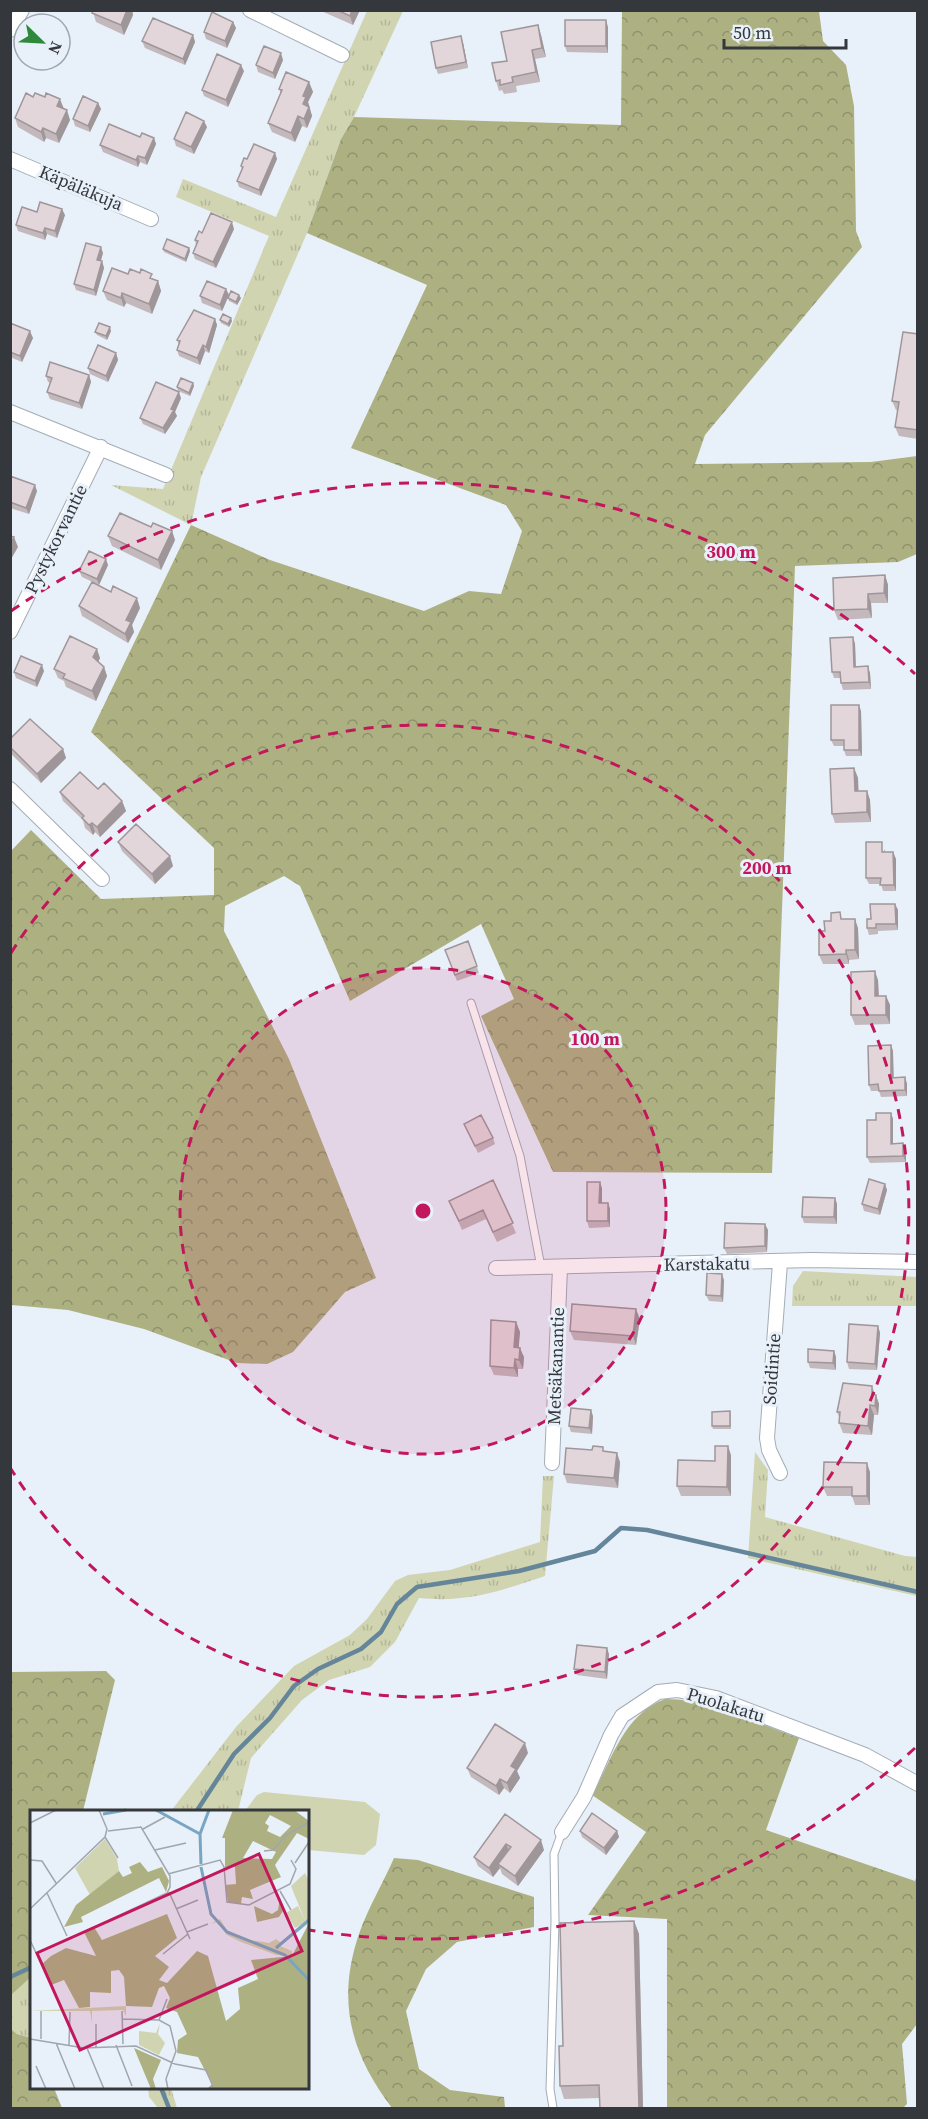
<svg xmlns="http://www.w3.org/2000/svg" width="928" height="2119" font-family="'Source Serif 4',serif">
  <style>
    .grass { fill: url(#grass-tufts) }
    .forest { fill: url(#forest-crowns) }
    .garden { fill: #d0d4b0 }
    .lines { fill: none; stroke-linecap: round; stroke-linejoin: round }
    .stream { stroke: #64859a; stroke-width: 4.5 }
    .lane-casing { stroke: #a4acb5; stroke-width: 9 }
    .street-casing { stroke: #a4acb5; stroke-width: 16 }
    .lane { stroke: #fff; stroke-width: 7 }
    .street { stroke: #fff; stroke-width: 14 }
    .wall { fill: #c3b8bb }
    .shaded-wall { fill: #9f9699 }
    .building { fill: #e3d6da; stroke: #9f9699; stroke-width: 1.5 }
    .ring { fill: none; stroke: #c2185b; stroke-width: 3; stroke-dasharray: 10 8 }
    .labels { text-anchor: middle; stroke-width: 6; stroke-linejoin: round; paint-order: stroke }
    .street-label { font-size: 18px; fill: #34373b; stroke: #e8f0f9 }
    .inset-river { fill: none; stroke: #78a6c2; stroke-width: 3 }
    .inset-road { fill: none; stroke: #a0a6ad; stroke-width: 1.5 }
    .view { fill: #c2185b; fill-opacity: 0.15; stroke: #c2185b; stroke-width: 3 }
    .inset-edge { fill: none; stroke: #34373b; stroke-width: 3 }
    .centre { fill: #c2185b; stroke: #e8f0f9; stroke-width: 3 }
    .ring-label { font-size: 18px; text-anchor: middle; font-weight: bold; fill: #c2185b; stroke: #e8f0f9; stroke-width: 6; stroke-linejoin: round; paint-order: stroke }
  </style>
  <defs>
    <pattern id="grass-tufts" width="24" height="20" patternUnits="userSpaceOnUse" patternTransform="scale(1.5)"><rect width="24" height="20" fill="#d0d4b0"/><path d="M3 7l-1-3M5 7V3M7 7l1-3M15 17l-1-3M17 17v-4M19 17l1-3" fill="none" stroke="#b3b798"/></pattern>
    <pattern id="forest-crowns" width="20" height="18" patternUnits="userSpaceOnUse" patternTransform="scale(1.5)"><rect width="20" height="18" fill="#adb182"/><path d="M2 6a3 3 0 1 1 6 0M12 15a3 3 0 1 1 6 0" fill="none" stroke="#8e916c"/></pattern>
  </defs>
  <rect width="100%" height="100%" fill="#e8f0f9"/>
  <path class="grass" d="M367 11H403L354 117 341 139 307 233 201 477 191 525 111 485 163 489 269 236 176 197 183 179 276 217Z
    M803 1271 917 1277V1306H792L793 1286Z
    M755 1452 768 1470 765 1517 905 1556 917 1557V1596L748 1558Z
    M543 1476H554L545 1576C501 1591 466 1603 419 1598L395 1642 370 1667 329 1680 302 1700 251 1758 238 1811H171L236 1727 294 1666 350 1635 367 1619 395 1581 408 1575 450 1570 540 1542Z
    M31 1977V2038L17 2034 11 2029 10 1995Z
    M148 2088H171L177 2108H158L149 2097Z"/>
  <path class="forest" d="M622 11H819L823 41 846 65 854 106 856 231 862 247 705 435 695 464 871 462 917 456V554L898 562 795 566 772 1173 553 1172 481 1016 514 999 481 924 350 1001 300 886 284 876 225 906 224 931 289 1059 376 1278 345 1292 293 1352 267 1364 237 1363 144 1329 68 1310 11 1305V851L31 830 101 899 214 895V848L91 732 191 525 270 560 424 611 469 591 501 594 522 531 506 505 351 448 427 285 307 233 341 139 354 117 621 125Z
    M106 1671 115 1680 83 1811 32 1812 31 1977 11 1995V1672Z
    M665 1699C712 1699 755 1723 799 1738L766 1830 915 1881 917 1875V2024L902 2044 907 2104 903 2108H667V1919L588 1915 646 1832 592 1795C612 1760 623 1715 665 1699Z
    M394 1858 418 1860 534 1897V1927L457 1942 426 1969 406 2011 419 2069 450 2090 504 2097 505 2108H392C351 2054 336 2001 359 1934 368 1908 383 1883 394 1858Z
    M11 2029 17 2034 31 2038 32 2088H54L62 2108H11Z"/>
  <path class="garden" d="M264 1792 365 1802 380 1814 376 1845 364 1855 308 1850V1812L245 1811 257 1795Z"/>
  <g class="lines">
    <path class="stream" d="M196 1812 234 1754 270 1718 294 1686 318 1669 361 1649 381 1632 397 1604 417 1587 519 1571 595 1551 621 1528 647 1530 918 1592
      M10 1977 32 1967
      M161 2088 169 2108"/>
    <defs>
      <path id="lane" d="M471 1003 520 1156 541 1267
        M553 2108 550 2089 555 1921 554 1854 562 1832"/>
      <path id="street" d="M250 10 342 55
        M10 30 22 10
        M10 159 151 219
        M10 412 166 475
        M10 632 101 447
        M10 789 102 879
        M780 1263 767 1438 769 1450 780 1473
        M496 1268 812 1260 918 1262
        M552 1463 560 1268
        M562 1832 584 1797 611 1735 622 1716 658 1692 677 1690 716 1698 865 1755 918 1784"/>
    </defs>
    <use href="#lane" class="lane-casing"/>
    <use href="#street" class="street-casing"/>
    <use href="#lane" class="lane"/>
    <use href="#street" class="street"/>
  </g>
  <path class="wall" d="M89 10H132L133 15 124 35 96 22 93 12Z
    M319 10H360L353 25Z
    M233 22 236 28 227 48 206 39 204 32Z
    M608 27V53L567 52 565 46Z
    M193 35 195 42 185 65 145 48 142 41Z
    M541 35 546 57 535 59 540 82 516 86 517 92 504 94 502 90 499 91 496 81 507 61Z
    M463 43 468 68 438 74 436 68Z
    M283 60 275 79 258 72 256 65Z
    M244 71 228 107 204 96 202 90Z
    M309 82 313 92 308 102 312 116 307 128 302 126 295 142 272 132 268 123 281 94 279 89Z
    M98 103 101 109 90 132 75 126 73 119Z
    M64 109 70 120 59 143 46 138 44 142 18 127 15 118Z
    M207 127 194 154 176 146 174 139Z
    M140 137 154 138 156 144 147 165 140 162 138 167 103 152 100 145Z
    M275 153 277 159 261 196 239 187 237 181 242 169 241 166 247 159Z
    M37 212 65 215 57 238 47 234 45 240 18 231 16 225Z
    M234 229 216 268 195 259 193 253 196 245 195 240 202 233Z
    M189 248 190 251 186 262 164 252 163 249Z
    M103 253 101 261H102L104 268 96 296 76 290 74 284Z
    M128 274 158 281 161 291 152 314 126 303 124 307 107 300 103 291Z
    M226 289 229 295 222 311 202 303 200 296Z
    M228 298H241L237 305 229 301Z
    M215 319 217 325 209 353 205 351 200 365 179 356 177 350 179 345 177 340Z
    M220 320 232 321 229 327 221 323Z
    M10 323 33 338 22 362 10 357Z
    M111 331 107 340 97 335 95 332Z
    M918 334V439L899 436 895 427 898 411 896 410 892 401Z
    M116 353 118 360 108 382 90 374 88 368Z
    M89 375 91 382 82 409 50 399 47 392 51 383 48 382 46 376Z
    M193 383 194 386 190 396 178 391 177 387Z
    M181 398 175 412 177 416 165 434 143 424 140 418Z
    M10 476 37 491 29 514 10 508Z
    M151 527 172 531 175 540 161 570 112 546 108 536Z
    M108 565 99 585 82 577 79 571Z
    M885 575 888 585V603H871L872 618 838 620 834 610Z
    M79 606 140 608 132 625 134 632 128 643 82 616Z
    M853 637 855 644 856 667 870 673 871 689 843 690 841 683 840 678H834L832 672Z
    M100 658 98 662 104 667 107 676 96 701 66 687 64 681 58 678 54 669Z
    M44 671 37 687 16 678 14 672Z
    M861 711 862 756H846L844 750V746H834L831 740Z
    M10 739 63 749 66 758 41 783 10 753Z
    M854 768 858 778V791H867L870 800 871 822 835 823 832 814Z
    M98 789 122 801 126 811 100 837 95 832 93 835 85 828 83 820 63 801 60 792Z
    M118 842 173 866 155 884 122 851Z
    M885 849V852H893L896 859V891H883L881 884H869L866 878Z
    M895 904 898 910V930L878 931V934L869 935 867 928 871 919Z
    M843 919 858 928 859 959 849 960V964H823L819 955 825 931 831 921Z
    M468 941 479 973 457 981 445 950Z
    M878 980 879 996H886L890 1005V1024L855 1025 851 1015Z
    M891 1045 893 1051V1077H905L907 1084V1096L881 1097 879 1091H871L869 1085Z
    M891 1113 893 1119V1144L903 1143 906 1150V1162L870 1163 867 1157 876 1120Z
    M464 1124 493 1138 495 1144 478 1153Z
    M493 1180 516 1233 497 1242 486 1219 462 1230 449 1201Z
    M885 1184 887 1190 880 1215 864 1211 862 1204Z
    M602 1188V1203H608L610 1209V1227L589 1228 587 1221Z
    M835 1198 837 1204V1224L804 1223 802 1217Z
    M768 1230 767 1252 727 1254 724 1248Z
    M724 1280 723 1302 709 1301 706 1295Z
    M640 1319 636 1345 574 1340 570 1331Z
    M516 1322 520 1332 518 1348 524 1357 523 1369H518V1377L494 1375 490 1366Z
    M878 1326 880 1333 877 1370 849 1369 847 1362Z
    M834 1351 836 1357V1370L810 1368 808 1362Z
    M872 1386 879 1404 878 1415H874L872 1435 843 1433 839 1423 840 1419 837 1412Z
    M730 1411 731 1414V1429H713L712 1426Z
    M593 1416 592 1434 571 1432 569 1426Z
    M605 1451 620 1462 618 1488 567 1483 564 1474Z
    M731 1455V1496H681L677 1486Z
    M870 1472V1505H855L852 1496H827L823 1487Z
    M609 1654 607 1679 577 1675 574 1669Z
    M528 1753 517 1771 520 1778 510 1793 504 1788 499 1795 471 1777 467 1768Z
    M505 1814 544 1850 518 1886 502 1874 500 1868 493 1877 478 1866 474 1857Z
    M580 1831H617L619 1837 606 1855 582 1837Z
    M634 1921 639 1934 643 2109H600V2098L564 2099 560 2086 563 2046Z"/>
  <path class="shaded-wall" d="M127 10H132L133 15 124 35 121 25Z
    M352 10H360L353 25 350 16Z
    M606 20 608 27V53L606 46Z
    M233 22 236 28 227 48 225 41Z
    M538 25 541 35 546 57 542 48Z
    M193 35 195 42 185 65 183 59Z
    M461 36 463 43 468 68 466 62Z
    M532 50 535 59 540 82 536 72Z
    M281 53 283 60 275 79 273 73Z
    M241 65 244 71 228 107 226 100Z
    M309 82 313 92 308 102 312 116 307 128 304 119 303 96Z
    M60 99 64 109 57 106Z
    M98 103 101 109 90 132 88 126Z
    M67 110 70 120 59 143 56 134Z
    M298 116 302 126 295 142 291 133Z
    M204 121 207 127 194 154 191 147Z
    M43 128 46 138 44 142 41 132Z
    M154 138 156 144 147 165 145 158Z
    M275 153 277 159 261 196 259 190Z
    M138 156 140 162 138 167 136 160Z
    M62 209 65 215 57 238 55 231Z
    M232 222 234 229 216 268 213 262Z
    M45 228 47 234 45 240 43 233Z
    M101 247 103 253 99 266 97 260Z
    M189 248 190 251 186 262 185 259Z
    M102 261 104 268 96 296 94 290Z
    M158 281 161 291 152 314 149 304Z
    M226 289 229 295 222 311 220 305Z
    M122 293 126 303 124 307 121 298Z
    M239 295 241 298 237 305 236 302Z
    M231 318 232 321 229 327 228 324Z
    M215 319 217 325 209 353 206 347Z
    M110 327 111 331 107 340 106 336Z
    M30 331 33 338 22 362 20 356Z
    M203 345 205 351 200 365 197 358Z
    M116 353 118 360 108 382 106 376Z
    M89 375 91 382 82 409 79 403Z
    M193 383 194 386 190 396 189 393Z
    M179 392 181 398 175 412 177 416 165 434 163 428Z
    M35 485 37 491 29 514 26 508Z
    M172 531 175 540 161 570 158 560Z
    M14 537 18 547 10 561V544Z
    M106 559 108 565 99 585 97 579Z
    M885 575 888 585V603L884 593Z
    M868 594 871 603 872 618 868 609Z
    M137 598 140 608 132 625 134 632 128 643 125 634 126 620Z
    M853 637 855 644 856 673 854 667Z
    M97 649 100 658 96 666 93 657Z
    M42 665 44 671 37 687 35 681Z
    M868 666 870 673 871 689 869 682Z
    M104 667 107 676 96 701 92 691Z
    M859 705 861 711 862 756 859 750Z
    M63 749 66 758 41 783 37 774Z
    M854 768 858 778 859 801 855 791Z
    M867 791 870 800 871 822 867 812Z
    M122 801 126 811 100 837 97 827Z
    M92 823 95 832 93 835 89 825Z
    M893 852 896 859V891L894 885Z
    M170 856 173 866 155 884 152 874Z
    M895 904 898 910V930L896 924Z
    M855 919 858 928 859 959 855 950Z
    M846 950 849 960V964L846 954Z
    M875 971 878 980 879 1005 875 996Z
    M886 996 890 1005V1024L886 1015Z
    M891 1045 893 1051 894 1084 891 1078Z
    M905 1077 907 1084V1096L905 1090Z
    M891 1113 893 1119V1150L891 1144Z
    M903 1143 906 1150V1162L903 1156Z
    M600 1182 602 1188V1209L599 1203Z
    M885 1184 887 1190 880 1215 878 1209Z
    M835 1198 837 1204V1224L834 1217Z
    M608 1203 610 1209V1227L608 1221Z
    M765 1224 768 1230 767 1252 765 1246Z
    M722 1274 724 1280 723 1302 721 1296Z
    M636 1309 640 1319 636 1345 633 1336Z
    M516 1322 520 1332 518 1357 514 1347Z
    M878 1326 880 1333 877 1370 875 1364Z
    M520 1348 524 1357 523 1369 519 1360Z
    M834 1351 836 1357V1370L833 1363Z
    M515 1359 518 1369V1377L514 1368Z
    M876 1395 879 1404 878 1415 875 1406Z
    M870 1405 874 1415 872 1435 868 1426Z
    M591 1410 593 1416 592 1434 589 1428Z
    M728 1446 731 1455V1496L727 1487Z
    M617 1453 620 1462 618 1488 614 1478Z
    M867 1463 870 1472V1505L867 1496Z
    M607 1648 609 1654 607 1679 605 1672Z
    M525 1743 528 1753 517 1771 520 1778 510 1793 507 1783 511 1766Z
    M500 1779 504 1788 499 1795 496 1786Z
    M617 1831 619 1837 606 1855 604 1848Z
    M541 1840 544 1850 518 1886 515 1876Z
    M506 1844 510 1853 498 1864 500 1868 493 1877 489 1868Z
    M634 1921 639 1934 643 2109H639Z"/>
  <path class="building" d="M93 10H127L121 25 92 13Z
    M337 10H352L350 16Z
    M212 12 233 22 225 41 204 32Z
    M153 18 193 35 183 59 142 41Z
    M565 20H606V46H565Z
    M538 25 542 48 532 50 536 72 512 77 513 82 500 85V80L496 81 492 63 507 61 501 32Z
    M461 36 466 62 436 68 431 42Z
    M264 46 281 53 273 73 256 65Z
    M217 54 241 65 226 100 202 90Z
    M286 72 309 82 303 96 306 97 303 104 309 107 304 119 298 116 291 133 268 123 282 90 279 89Z
    M26 93 33 97 35 93 45 97 46 93 60 99 57 106 67 110 56 134 43 128 41 132 15 118Z
    M83 96 98 103 88 126 73 119Z
    M186 112 204 121 191 147 174 139Z
    M109 124 140 137 142 133 154 138 145 158 138 156 136 160 100 145Z
    M254 144 275 153 259 190 237 181 243 167 241 166 244 158 247 159Z
    M40 202 62 209 55 231 45 228 43 233 16 225 22 207 37 212Z
    M211 213 232 222 213 262 193 253 198 241 195 240 199 231 202 233Z
    M167 239 189 248 185 259 163 249Z
    M86 243 101 247 97 260 102 261 94 290 74 284Z
    M112 268 128 274 130 269 140 273 141 269 152 274 150 278 158 281 149 304 122 293 121 298 103 291Z
    M207 281 226 289 220 305 200 296Z
    M231 291 239 295 236 302 228 298Z
    M194 310 215 319 206 347 203 345 197 358 177 350 180 341 177 340Z
    M223 314 231 318 228 324 220 320Z
    M10 323 30 331 20 356 10 352Z
    M99 323 110 327 106 336 95 332Z
    M903 332 918 334V430L895 427 899 402 892 401Z
    M98 345 116 353 106 376 88 368Z
    M50 362 89 375 79 403 47 392 52 378 46 376Z
    M181 378 193 383 189 393 177 387Z
    M156 382 179 392 171 409 174 410 163 428 140 418Z
    M10 476 35 485 26 508 10 502Z
    M120 513 151 527 153 523 172 531 158 560 108 536Z
    M10 536 14 537 10 544Z
    M89 551 106 559 97 579 79 571Z
    M885 575 884 593 868 594V609L834 610 833 578Z
    M92 582 111 592 113 586 137 598 126 620 131 622 125 634 79 606Z
    M70 636 97 649 93 657 104 667 92 691 63 678 65 674 54 669Z
    M853 637 854 667 868 666 869 682 841 683 840 672H832L830 638Z
    M21 656 42 665 35 681 14 672Z
    M831 705H859V750H844V740H831Z
    M30 719 63 749 37 774 10 747V739Z
    M854 768 855 791H867V812L832 814 830 769Z
    M80 772 98 789 104 783 122 801 97 827 92 823 89 825 82 818 84 816 60 792Z
    M136 824 170 856 152 874 118 842Z
    M866 842H882V852H893L894 885H880L881 878H866Z
    M870 904H895L896 924H876V928H867V919H871Z
    M840 912 841 919H855V950H846V954L819 955V931H825L824 921H831V913Z
    M468 941 477 966 455 975 445 950Z
    M875 971V996H886V1015H851V972Z
    M891 1045V1078L905 1077V1090L879 1091 878 1084 869 1085 868 1046Z
    M876 1113H891V1144L903 1143V1156L867 1157V1120H876Z
    M481 1115 493 1138 475 1146 464 1124Z
    M869 1179 885 1184 878 1209 862 1204Z
    M493 1180 513 1223 493 1232 483 1210 459 1221 449 1201Z
    M587 1182H600L599 1203H608V1221H587Z
    M803 1197 835 1198 834 1217H802Z
    M725 1223 765 1224V1246L724 1248Z
    M707 1273 722 1274 721 1296 706 1295Z
    M572 1304 636 1309 633 1336 570 1331Z
    M491 1320 516 1322 514 1347 520 1348 519 1360 515 1359 514 1368 490 1366Z
    M849 1324 878 1326 875 1364 847 1362Z
    M808 1349 834 1351 833 1363 808 1362Z
    M843 1383 872 1386V1394L876 1395 875 1406 870 1405 868 1426 839 1423 840 1412H837Z
    M571 1408 591 1410 589 1428 569 1426Z
    M730 1411V1426H712V1412Z
    M593 1446 603 1447V1451L617 1453 614 1478 564 1474 566 1448 592 1450Z
    M715 1446H728L727 1487 677 1486 678 1460 715 1461Z
    M824 1462 867 1463V1496H852V1487H823Z
    M577 1645 607 1648 605 1672 574 1669Z
    M495 1724 525 1743 511 1766 516 1769 507 1783 500 1779 496 1786 467 1768Z
    M592 1813 617 1831 604 1848 580 1831Z
    M505 1814 541 1840 515 1876 498 1864 511 1847 506 1844 489 1868 474 1857Z
    M634 1921 639 2109H600L599 2085 560 2086 559 2046H563L560 1923Z"/>
  <circle cx="423" cy="1211" r="243" fill="#c2185b" fill-opacity=".12"/>
  <g class="ring">
    <circle cx="423" cy="1211" r="243"/>
    <path d="M11 953A486 486 0 1 1 11 1469"/>
    <path d="M915 1748A728 728 0 0 1 309 1930M11 611A728 728 0 0 1 915 674"/>
  </g>
  <g class="labels">
    <g class="street-label">
      <text transform="translate(81 188) rotate(23)" y="6">Käpäläkuja</text>
      <text transform="translate(56 539) rotate(-64)" y="6">Pystykorvantie</text>
      <text transform="translate(707 1264) rotate(-1)" y="6">Karstakatu</text>
      <text transform="translate(556 1366) rotate(-88)" y="6">Metsäkanantie</text>
      <text transform="translate(772 1369) rotate(-86)" y="6">Soidintie</text>
      <text transform="translate(726 1705) rotate(17)" y="6">Puolakatu</text>
    </g>
  </g>
  <g transform="translate(30 1810)">
    <rect width="279" height="279" fill="#e8f0f9"/>
    <path d="M75 29 87 49 89 61 60 85 45 58ZM275 63 279 71V113L250 136 262 141V146L246 145 211 132 197 125 187 112 180 114 190 109 198 122 214 129 239 133 246 129 251 133 276 113 261 76ZM96 196V206L93 200 62 201V213L60 201H0ZM130 213 128 224 135 233 129 245 109 235V221L126 223Z" fill="#d0d4b0"/>
    <path d="M203 0H264L279 11V29L267 23 245 55 251 67 220 80 223 89 212 87 211 94 198 92 195 75 206 74 205 57H195V28H192ZM240 5 261 16 250 27 237 21 239 16 235 13ZM223 31 246 42 242 49 213 48ZM110 52 118 62 132 57 139 71 136 82 129 68 51 107 53 112 34 117 46 95 89 61 93 67 102 63 99 57ZM250 88 254 99 249 107 227 112 224 96 242 104 248 100ZM137 104 147 128 125 146 139 157 129 170 137 173 167 141 178 146 196 211 210 199 208 178 228 169 221 150 262 146 279 113V279H177L182 274 168 247 147 243 148 230 157 224 147 202 136 198 140 188 134 176 129 178 122 197 96 196 94 167 89 160 81 161V183L60 182V197L49 198 34 170 21 175 12 154 21 146 36 138 66 146 54 122 64 117 72 130ZM104 238 131 250 123 269 126 279H121Z" fill="#adb182" fill-rule="evenodd"/>
    <path d="M268 96 276 112 265 118 256 103Z" fill="#d0d4b0"/>
    <path class="inset-river" d="M126 0 170 24M73 4 96 0M171 54 170 24 179 0M171 57 181 104 197 122 255 145 279 170M246 138 279 110"/>
    <path class="inset-road" d="M0 13 26 0M113 19 135 7M75 27 88 48M125 40 156 33M234 41 243 40 256 25 279 12M0 50 12 51 26 73M265 53 279 32M138 64 190 50 194 57 197 92 219 95 260 74 266 59 261 50M250 81 261 100M139 82 160 129M17 83 37 126M0 99 75 27 77 19 69 0M146 99 168 90M60 119 137 83 140 77V66L111 17 78 21M157 122 178 114M0 130 27 188M133 144 158 124M11 201V229M92 201 93 234M92 209 129 210 140 216 146 241 136 269 138 279M129 210 137 189M66 214V237M0 229 54 238 106 236 145 254 176 260 184 279M26 233 45 279M39 235 40 202M86 235 102 276M57 238 74 279M6 256 16 279"/>
    <path class="view" d="M229 44 272 141 50 240 7 143Z"/>
    <rect width="279" height="279" class="inset-edge"/>
  </g>
  <circle cx="423" cy="1211" r="9" class="centre"/>
  <g class="ring-label">
    <text x="731" y="558">300 m</text>
    <text x="767" y="874">200 m</text>
    <text x="595" y="1045">100 m</text>
  </g>
  <rect width="928" height="2119" fill="none" stroke="#34373b" stroke-width="24"/>
  <g transform="translate(42 42) rotate(114)"><circle r="28" fill="#e8f0f9" stroke="#a0a6ad" stroke-width="1.5"/>
  <path d="M0-4.5L10 22L0 15L-10 22Z" fill="#2e893a"/>
  <text y="-9" font-size="16" font-weight="bold" text-anchor="middle" fill="#34373b">N</text>
  </g>
  <path d="M724 39v9h122v-9" fill="none" stroke="#34373b" stroke-width="3"/>
  <text x="733" y="39" font-size="18" fill="#34373b" stroke="#e8f0f9" stroke-width="4.5" paint-order="stroke">50 m</text>
</svg>
